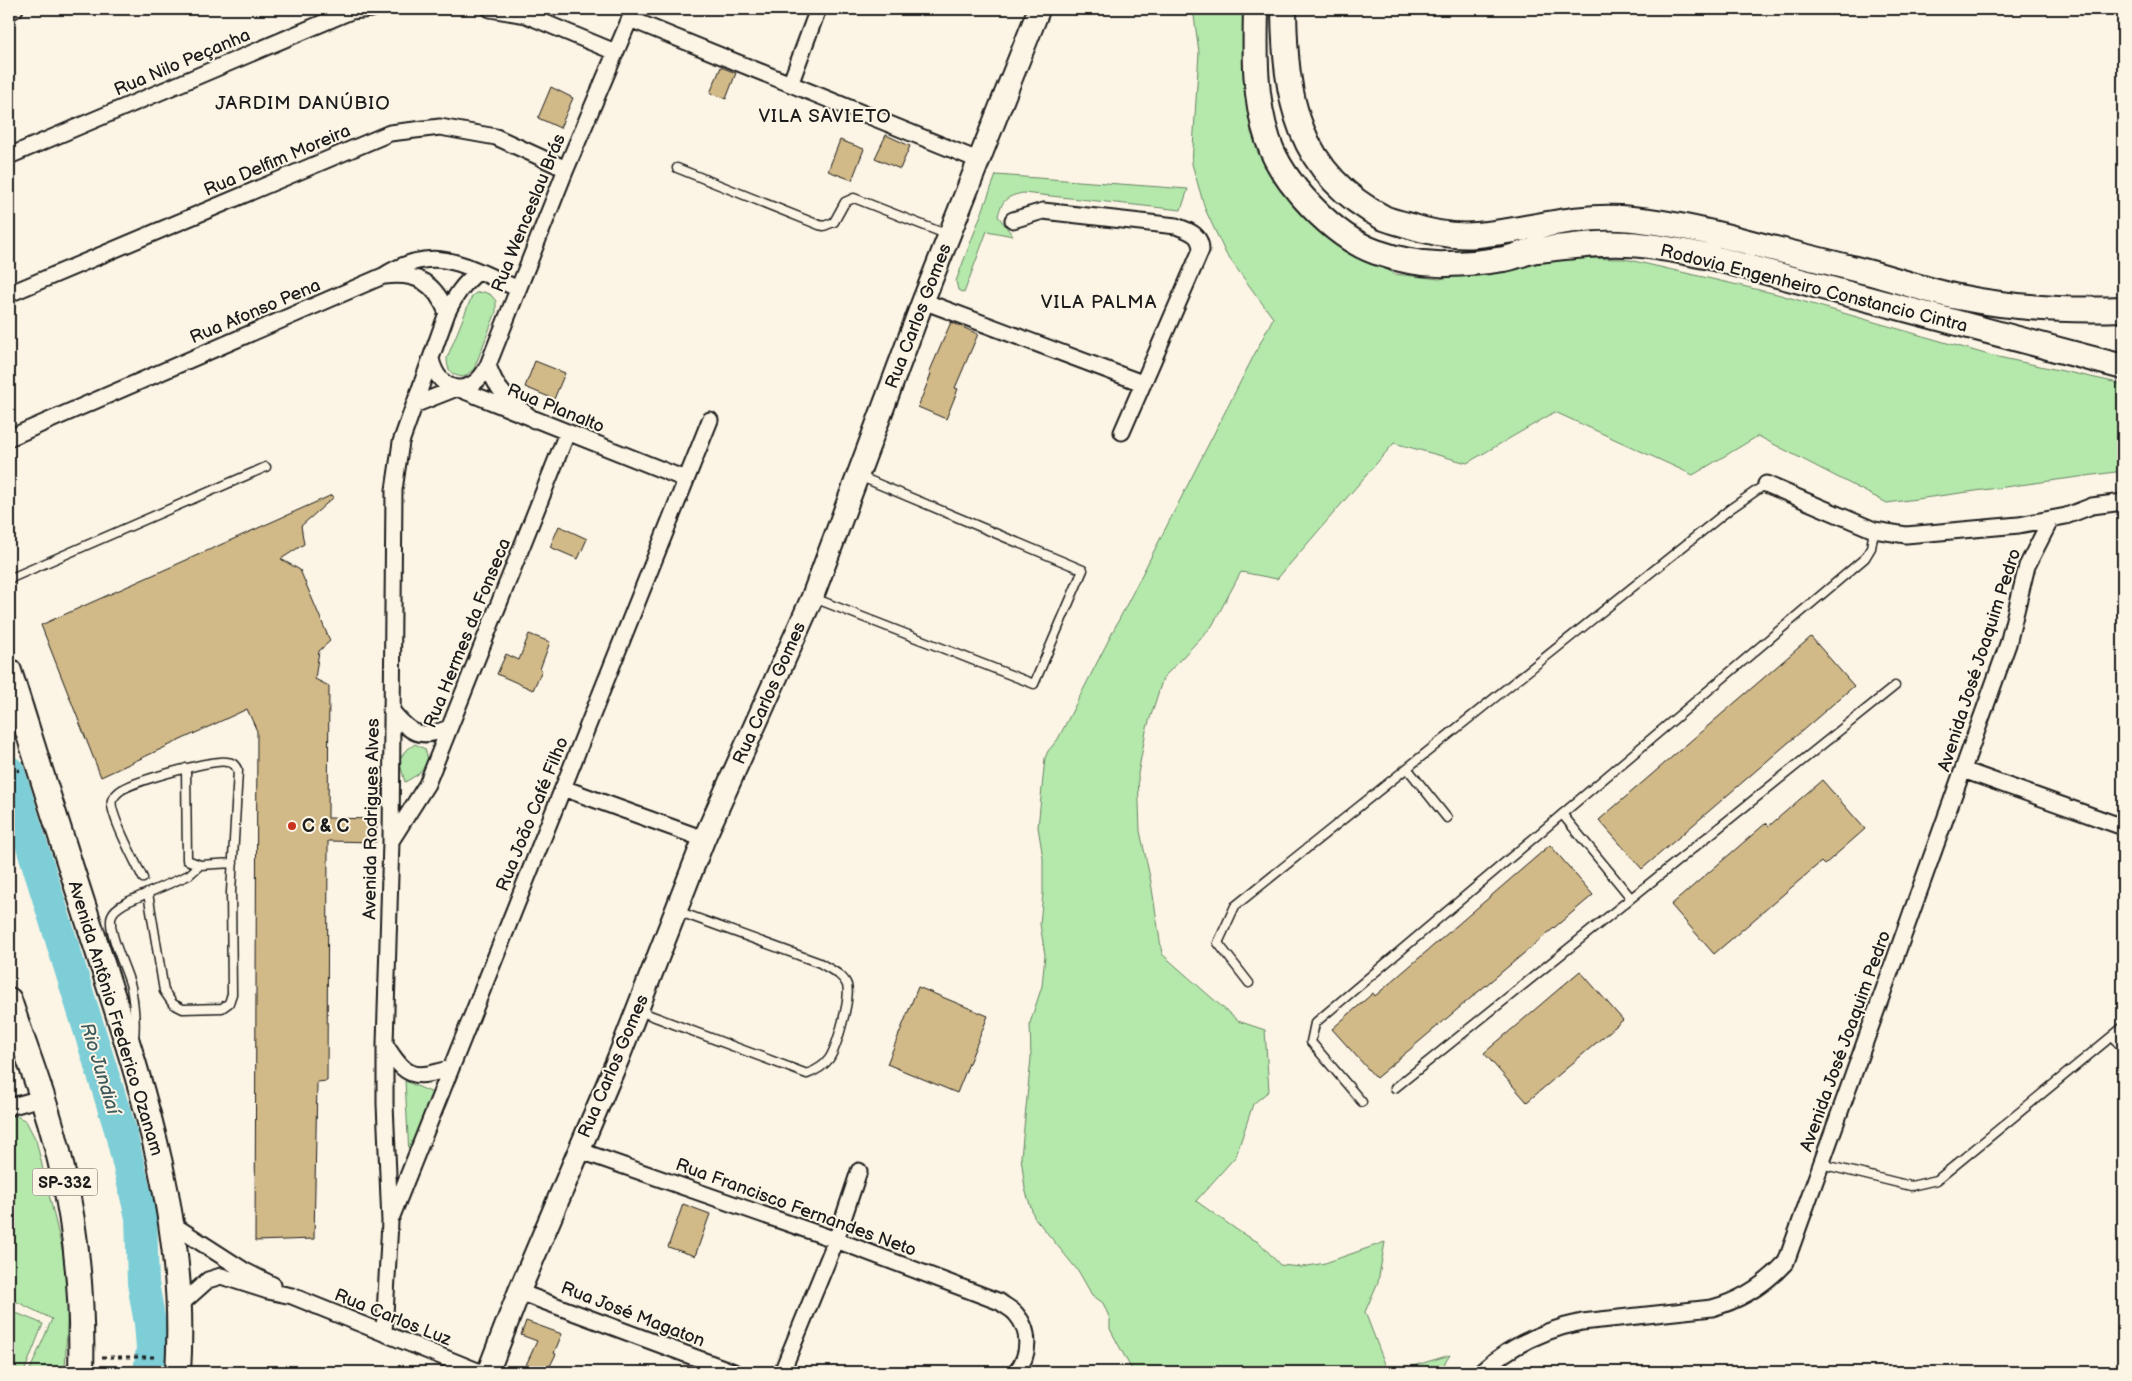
<svg xmlns="http://www.w3.org/2000/svg" width="2132" height="1381" font-family="'Balsamiq Sans',sans-serif">
  <style>
    .green { fill: #b4e9ab; stroke: #688264 }
    .lines { fill: none; stroke-linecap: round; stroke-linejoin: round }
    .river { stroke: #7dced7; stroke-width: 32 }
    .building { fill: #d1b988; stroke: #1c1c1c }
    .service-casing { stroke: #1c1c1c; stroke-width: 11 }
    .minor-casing { stroke: #1c1c1c; stroke-width: 19 }
    .secondary-casing { stroke: #1c1c1c; stroke-width: 25 }
    .primary-casing { stroke: #1c1c1c; stroke-width: 28 }
    .path { stroke: #1c1c1c; stroke-width: 3; stroke-dasharray: 4 4; stroke-linecap: butt }
    .service { stroke: #fcf5e5; stroke-width: 8 }
    .minor { stroke: #fcf5e5; stroke-width: 15 }
    .secondary { stroke: #fcf5e5; stroke-width: 21 }
    .primary { stroke: #fcf5e5; stroke-width: 24 }
    .poi-dot { fill: #c8321e; stroke: #fcf5e5; stroke-width: 2 }
    .labels { text-anchor: middle; stroke-width: 4; stroke-linejoin: round; paint-order: stroke }
    .shield { fill: #fcf5e5; stroke: #5f5d58; stroke-width: 1 }
    .shield-label { font-size: 16px; font-weight: bold; fill: #1c1c1c }
    .street-label { font-size: 18px; fill: #1c1c1c; stroke: #fcf5e5 }
    .poi-label { font-size: 18px; font-weight: bold; fill: #1c1c1c; stroke: #fcf5e5; text-anchor: start }
    .neighbourhood-label { font-size: 19px; letter-spacing: 1px; fill: #1c1c1c; stroke: #fcf5e5 }
    .water-label { font-size: 19px; font-style: italic; fill: #3e5a5d; stroke: #fcf5e5 }
  </style>
  <rect width="100%" height="100%" fill="#fcf5e5"/>
  <filter id="ink" filterUnits="userSpaceOnUse"><feTurbulence type="fractalNoise" baseFrequency=".02" numOctaves="2"/><feDisplacementMap in="SourceGraphic" scale="10" xChannelSelector="R" yChannelSelector="G"/><feConvolveMatrix kernelMatrix="1 2 1 2 8 2 1 2 1" color-interpolation-filters="sRGB"/></filter>
  <g filter="url(#ink)">
    <path class="green" d="M1193 9H1243L1251 133 1273 175 1342 245 1395 274 1439 279 1573 258 1625 259 1777 294 1989 355 2123 384V471L1887 503 1758 436 1693 475 1555 412 1467 463 1394 443 1277 579 1241 572 1212 626 1163 678 1146 731 1138 774 1140 831 1151 882 1162 954 1238 1021 1265 1030 1269 1091 1253 1104 1236 1156 1196 1201 1240 1232 1260 1243 1280 1265 1302 1267 1325 1263 1385 1242 1378 1282 1365 1312 1388 1372H1133L1110 1329V1319L1103 1303 1092 1295 1079 1272 1034 1217 1025 1189 1021 1157 1031 1058 1030 1023 1042 986 1045 955 1040 924 1043 893V858L1038 827 1045 758 1048 751 1058 739 1273 318 1226 254 1205 209 1192 164 1199 52Z
      M996 175 1188 189 1181 210 1023 193C1007 196 1002 200 998 216L1013 236 987 231 964 293 958 290 956 281Z
      M484 292 491 295 496 301V312L474 369 464 377C451 376 447 370 447 358L472 296 476 293Z
      M415 744 425 749 429 762 417 775 405 782 399 761 405 751Z
      M405 1081 433 1093 409 1155Z
      M15 1115 26 1121 36 1140 69 1278 65 1372H29L52 1319 9 1298V1119Z
      M9 1310 43 1324 24 1372H9Z
      M1450 1355 1439 1372H1393Z"/>
    <g class="lines">
      <path class="river" d="M9 772 120 1129 141 1217 143 1283 150 1323 152 1348 149 1372"/>
    </g>
    <path class="building" d="M721 67 736 73 726 99 710 93Z
      M551 87 573 98 560 128 538 118Z
      M886 135 910 146 900 169 875 158Z
      M840 140 864 149 852 180 828 171Z
      M951 322 978 334 955 388 958 389 946 419 918 407 931 374 929 373Z
      M535 361 565 373 554 399 525 387Z
      M332 495 334 497 301 526 304 544 281 559 300 570 330 641 319 651 315 679 329 686 328 818 377 819 376 842 328 841 327 1081 317 1082 314 1239 255 1241 257 731 247 709 101 777 41 625Z
      M559 526 587 539 578 559 550 547Z
      M529 634 550 642 540 669 542 670 533 690 497 674 506 654 519 660Z
      M1811 637 1854 686 1642 869 1599 820Z
      M1822 780 1865 829 1824 865 1821 862 1714 954 1671 905 1766 823 1769 826Z
      M1550 845 1593 895 1376 1078 1332 1029 1373 993 1375 996Z
      M1580 971 1623 1020 1527 1102 1484 1053Z
      M918 987 988 1016 957 1093 887 1064Z
      M683 1204 710 1214 695 1256 668 1247Z
      M526 1321 562 1334 554 1353 556 1354 547 1372H543L526 1365 537 1341 521 1335Z"/>
    <g class="lines">
      <defs>
        <path id="service" d="M677 168 819 225 824 226 834 222 845 202 854 198 948 235
          M9 579 266 467
          M814 598 1034 684 1083 570 859 476
          M186 768 187 860 200 865 233 863
          M1407 768 1447 818
          M1562 814 1631 898
          M143 878C137 865 108 812 112 800 114 797 117 793 120 791 130 782 213 759 227 762 233 762 236 766 238 771L231 892 232 994 229 1003 222 1008 183 1009 173 1004 164 991 148 893
          M1249 983 1218 943 1235 906 1730 509 1766 484
          M639 1011 807 1074C815 1071 823 1067 829 1059 837 1047 851 998 847 985 843 974 829 969 820 963L677 911
          M2112 1036 2123 1049
          M134 1038C136 1020 134 1004 131 987 127 970 106 930 112 915 114 909 122 905 127 902L189 875 200 865
          M1395 1088 1895 686
          M1362 1102 1311 1042 1315 1023 1865 558 1871 548 1874 530
          M1821 1164 1911 1186 1937 1180 2123 1027"/>
        <path id="minor" d="M490 9 526 15 615 52
          M9 12 15 9
          M630 19 978 160
          M791 82 818 9
          M9 156 351 11 372 9
          M1013 220 1043 211 1176 226C1189 231 1201 234 1201 250L1122 432
          M385 276C417 272 435 283 447 313
          M9 294 390 133 440 127 496 137 566 169
          M923 301 1142 383
          M431 359C439 395 473 398 488 365
          M414 405 457 388 685 479
          M534 420C511 402 497 393 488 365L566 169 634 9
          M9 438 383 276C437 242 465 267 517 288
          M1766 484 1874 530 1906 535 2019 525 2066 516 2092 506 2123 502
          M391 710C411 734 419 740 449 728
          M1963 770 2123 827
          M563 788 704 839
          M391 841 427 784 567 433
          M385 1044C406 1078 413 1080 451 1068
          M9 1107 41 1098
          M578 1150 836 1240 1000 1302C1005 1306 1012 1309 1016 1314 1031 1331 1030 1356 1016 1372
          M392 1216 710 420
          M172 1224 245 1271 273 1285
          M519 1292 734 1372
          M180 1305 208 1280 221 1276 268 1291 292 1296 480 1372
          M384 1333 390 1222 385 1104V1044L391 841 394 490 401 442 447 313C455 296 463 284 478 272
          M782 1372 836 1240 859 1171
          M1481 1372C1511 1345 1543 1330 1582 1322L1712 1308C1742 1300 1765 1285 1786 1262L2008 644 2027 566 2051 519"/>
        <path id="secondary" d="M488 1372 519 1292 618 1059 704 839 812 598 923 301 1039 9"/>
        <path id="primary" d="M1256 9C1255 53 1254 98 1268 140 1282 183 1334 237 1376 252 1399 260 1423 265 1447 264 1465 264 1485 262 1504 259 1515 257 1525 252 1537 250 1566 247 1597 242 1627 244 1655 245 1683 252 1710 257L2123 367
          M1284 9C1285 97 1297 173 1384 218 1391 221 1400 223 1407 225 1428 232 1455 237 1477 235 1525 231 1572 215 1621 218 1664 221 1703 230 1744 241 1786 252 1829 262 1871 273 1900 281 1929 291 1958 297 2012 308 2068 311 2123 309
          M9 671C38 763 66 854 96 945 142 1087 188 1220 178 1372
          M9 1000C26 1053 48 1106 60 1160 77 1230 83 1300 81 1372"/>
      </defs>
      <use href="#service" class="service-casing"/>
      <use href="#minor" class="minor-casing"/>
      <use href="#secondary" class="secondary-casing"/>
      <use href="#primary" class="primary-casing"/>
      <path class="path" d="M9 773 20 770
        M102 1357H158"/>
      <use href="#service" class="service"/>
      <use href="#minor" class="minor"/>
      <use href="#secondary" class="secondary"/>
      <use href="#primary" class="primary"/>
    </g>
  </g>
  <circle class="poi-dot" cx="292" cy="826" r="5"/>
  <g class="labels">
    <rect class="shield" x="32.5" y="1168.5" width="65" height="27" rx="4"/>
    <g class="shield-label">
      <text x="65" y="1188">SP-332</text>
    </g>
    <g class="street-label">
      <text transform="translate(182 62) rotate(-23)" y="6">Rua Nilo Peçanha</text>
      <text transform="translate(277 160) rotate(-23)" y="6">Rua Delfim Moreira</text>
      <text transform="translate(528 213) rotate(-68)" y="6">Rua Wenceslau Brás</text>
      <text transform="translate(1814 288) rotate(14)" y="6">Rodovia Engenheiro Constancio Cintra</text>
      <text transform="translate(255 311) rotate(-23)" y="6">Rua Afonso Pena</text>
      <text transform="translate(918 316) rotate(-69)" y="6">Rua Carlos Gomes</text>
      <text transform="translate(556 408) rotate(22)" y="6">Rua Planalto</text>
      <text transform="translate(467 633) rotate(-68)" y="6">Rua Hermes da Fonseca</text>
      <text transform="translate(1979 660) rotate(-72)" y="6">Avenida José Joaquim Pedro</text>
      <text transform="translate(769 693) rotate(-66)" y="6">Rua Carlos Gomes</text>
      <text transform="translate(532 814) rotate(-68)" y="6">Rua João Café Filho</text>
      <text transform="translate(371 819) rotate(-89)" y="6">Avenida Rodrigues Alves</text>
      <text transform="translate(116 1018) rotate(73)" y="6">Avenida Antônio Frederico Ozanam</text>
      <text transform="translate(1845 1041) rotate(-70)" y="6">Avenida José Joaquim Pedro</text>
      <text transform="translate(613 1066) rotate(-67)" y="6">Rua Carlos Gomes</text>
      <text transform="translate(796 1207) rotate(20)" y="6">Rua Francisco Fernandes Neto</text>
      <text transform="translate(633 1314) rotate(21)" y="6">Rua José Magaton</text>
      <text transform="translate(393 1317) rotate(22)" y="6">Rua Carlos Luz</text>
    </g>
    <g class="poi-label">
      <text x="302" y="832">C &amp; C</text>
    </g>
    <g class="neighbourhood-label">
      <text x="303" y="109">JARDIM DANÚBIO</text>
      <text x="825" y="122">VILA SAVIETO</text>
      <text x="1099" y="308">VILA PALMA</text>
    </g>
    <g class="water-label">
      <text transform="translate(101 1068) rotate(73)" y="7">Rio Jundiaí</text>
    </g>
  </g>
  <rect width="2132" height="1381" fill="none" stroke="#fcf5e5" stroke-width="30"/>
  <rect x="15" y="15" width="2102" height="1351" fill="none" stroke="#1c1c1c" stroke-width="2" filter="url(#ink)"/>
</svg>
